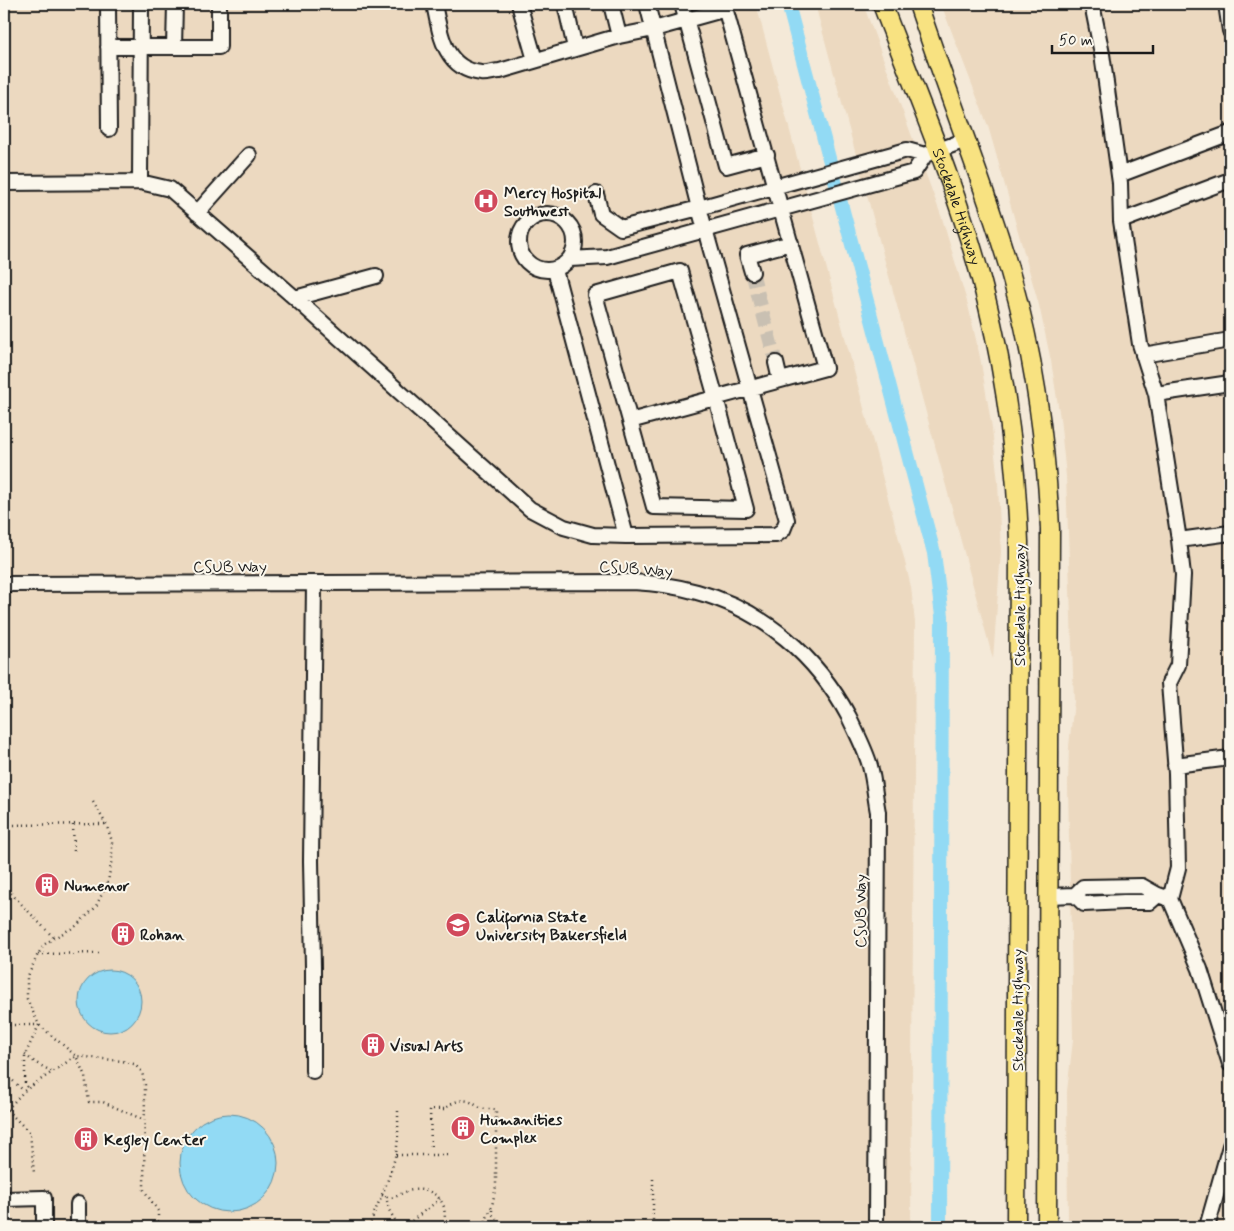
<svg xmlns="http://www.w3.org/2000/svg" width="1234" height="1231" font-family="Mynerve,sans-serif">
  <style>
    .built { fill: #ecd9c0 }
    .water { fill: #92daf4; stroke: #638e9e }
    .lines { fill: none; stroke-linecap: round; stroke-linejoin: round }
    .canal { stroke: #92daf4; stroke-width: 14 }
    .minor-tunnel { stroke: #c9c0b2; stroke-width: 14; stroke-dasharray: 14 7; stroke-linecap: butt }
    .minor-casing { stroke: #1c1c1c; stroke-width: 18 }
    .major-casing { stroke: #1c1c1c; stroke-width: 21 }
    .path { stroke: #1c1c1c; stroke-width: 2.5; stroke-dasharray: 1 4; stroke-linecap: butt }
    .minor { stroke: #fbf7ec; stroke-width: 14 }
    .major { stroke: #f8e281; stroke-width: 18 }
    .labels { text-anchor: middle; stroke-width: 4; stroke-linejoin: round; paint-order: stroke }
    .poi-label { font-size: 16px; font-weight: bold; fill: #1c1c1c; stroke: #fbf7ec; text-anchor: start }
    .street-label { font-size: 16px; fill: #1c1c1c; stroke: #fbf7ec }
  </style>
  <rect width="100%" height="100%" fill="#f4e9d8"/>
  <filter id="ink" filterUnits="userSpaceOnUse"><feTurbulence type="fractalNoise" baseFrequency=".02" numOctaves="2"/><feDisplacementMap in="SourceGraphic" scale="10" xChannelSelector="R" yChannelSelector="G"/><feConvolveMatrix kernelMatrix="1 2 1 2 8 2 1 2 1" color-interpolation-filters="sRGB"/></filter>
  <g filter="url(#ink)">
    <path class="built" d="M4 4H756L904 558 911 587 915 623 911 1227H4Z
      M815 4H861L865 9 942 218 968 305 980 357 992 428 998 482 1001 552 993 659Z
      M941 4H1230V1227H1068L1067 1091 1073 1040 1068 785 1069 746 1074 702 1066 476 1060 418 1051 361 1039 305 988 126Z"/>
    <path class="water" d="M79 1001a31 31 0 1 1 62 0a31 31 0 1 1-62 0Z
      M180 1163a49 49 0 1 1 98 0a49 49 0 1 1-98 0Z"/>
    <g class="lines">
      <path class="canal" d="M788 4 934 553 942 616 940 1227"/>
      <path class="minor-tunnel" d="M752 272 776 363"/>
      <defs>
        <path id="minor" d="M108 4 109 129
          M434 4C440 33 444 69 481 73 487 74 494 71 500 71L619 36 654 29 726 9
          M519 4 535 60
          M565 4 575 48
          M611 4 619 36
          M682 4 726 166 767 155
          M1092 4 1102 54 1120 183 1121 221 1140 344 1156 394 1179 540 1183 575 1178 665 1169 683 1176 773 1178 868 1170 899
          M1226 4 1230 31
          M108 47H219V4
          M174 47 175 4
          M1119 175 1230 133
          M140 182 141 4
          M4 183 140 182 170 189 295 298 530 509 564 527 593 535 626 536 776 535 783 530 787 520 699 208 647 4
          M596 194 601 214 621 228 699 208 907 150 925 155 966 140
          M197 213 249 155
          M519 242a28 28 0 1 1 56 0a28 28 0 1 1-56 0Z
          M1121 221 1230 180
          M570 259 607 257 914 172 925 155
          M555 270 626 536
          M680 271 716 398 746 509 654 507 595 295Z
          M752 272 747 255 791 243
          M295 298 376 276
          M1143 355 1230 340
          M776 363 780 380
          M1156 394 1230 383
          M630 421 825 368 724 4
          M1179 540 1230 533
          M4 584 633 582C655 583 676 586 697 592 764 610 817 657 849 717 856 732 866 751 870 766 874 781 875 797 878 812L876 1227
          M1175 765 1230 758
          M1158 895 1150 902H1124L1084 904 1075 895 1083 887 1142 886 1158 895 1170 899 1200 969 1230 1064
          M1048 896 1075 895
          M313 1071V967L311 861 314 583
          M4 1199 44 1198V1227
          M78 1204V1227
          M1207 1227 1230 1146"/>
        <g id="major">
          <path id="s1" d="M882 4C916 94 956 186 981 279 1004 364 1016 453 1019 542L1016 1227"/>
          <path d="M918 4C931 43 945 82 959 121 978 174 997 225 1012 279 1035 360 1046 444 1050 529L1047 1227"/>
        </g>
      </defs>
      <use href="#minor" class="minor-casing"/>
      <use href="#major" class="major-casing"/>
      <path class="path" d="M93 802 106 824 112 841V858L108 882 95 908 76 926 54 938 45 944 38 954 27 978V999L39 1025 76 1056 122 1061 134 1064 142 1072 145 1085 144 1190 158 1211V1227
        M4 825 106 824
        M73 825 74 852
        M4 886 54 938
        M38 954 100 953
        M4 1025H39L25 1055V1084L28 1088
        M25 1055 36 1063 53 1072
        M13 1081 24 1091
        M7 1110 30 1133 34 1173
        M4 1113 24 1091 76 1056 85 1076 89 1102H103L144 1120
        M431 1146 430 1109H445C453 1101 464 1097 474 1104 476 1105 479 1108 481 1108 486 1110 491 1108 496 1110V1186L492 1206 483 1227
        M396 1155H451
        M653 1179V1227
        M382 1195C396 1201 395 1195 408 1191 423 1187 439 1192 444 1207 445 1214 445 1221 445 1227
        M386 1196 389 1210 399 1227
        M492 1210V1214L504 1227
        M369 1227C377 1204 389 1182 395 1157 399 1142 398 1126 398 1110
        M404 1227 440 1199"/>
      <use href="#minor" class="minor"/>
      <use href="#major" class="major"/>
    </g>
  </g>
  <defs>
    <symbol id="hospital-disc" viewBox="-11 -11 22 22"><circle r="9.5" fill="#d1495b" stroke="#fbf7ec"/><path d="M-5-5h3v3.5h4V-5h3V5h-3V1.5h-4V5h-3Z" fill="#fff"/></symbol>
    <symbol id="building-disc" viewBox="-11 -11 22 22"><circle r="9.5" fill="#d1495b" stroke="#fbf7ec"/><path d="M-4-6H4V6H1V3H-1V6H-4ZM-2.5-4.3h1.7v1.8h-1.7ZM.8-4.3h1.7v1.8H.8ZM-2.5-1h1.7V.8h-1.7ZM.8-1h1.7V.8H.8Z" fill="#fff"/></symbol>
    <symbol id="university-disc" viewBox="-11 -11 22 22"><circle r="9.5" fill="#d1495b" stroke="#fbf7ec"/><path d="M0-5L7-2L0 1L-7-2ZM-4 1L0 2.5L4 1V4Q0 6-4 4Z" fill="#fff"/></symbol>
  </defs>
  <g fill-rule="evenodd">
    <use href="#hospital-disc" x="472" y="187" width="28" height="28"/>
    <use href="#building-disc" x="33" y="871" width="28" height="28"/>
    <use href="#university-disc" x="444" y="911" width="28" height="28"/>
    <use href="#building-disc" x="109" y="920" width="28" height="28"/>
    <use href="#building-disc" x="359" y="1031" width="28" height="28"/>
    <use href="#building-disc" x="449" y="1114" width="28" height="28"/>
    <use href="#building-disc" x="72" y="1125" width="28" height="28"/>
  </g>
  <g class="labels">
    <g class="poi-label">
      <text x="504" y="198">Mercy Hospital<tspan x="504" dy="18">Southwest</tspan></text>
      <text x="64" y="891">Numenor</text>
      <text x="476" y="922">California State<tspan x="476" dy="18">University Bakersfield</tspan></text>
      <text x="140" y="940">Rohan</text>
      <text x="390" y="1051">Visual Arts</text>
      <text x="480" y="1125">Humanities<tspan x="480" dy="18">Complex</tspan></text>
      <text x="104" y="1145">Kegley Center</text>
    </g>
    <g class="street-label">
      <text dy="6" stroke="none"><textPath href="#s1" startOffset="216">Stockdale Highway</textPath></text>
      <text x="230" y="572">CSUB Way</text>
      <text transform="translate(636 568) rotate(4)" y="6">CSUB Way</text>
      <text transform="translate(1019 605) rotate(-90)" y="6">Stockdale Highway</text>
      <text transform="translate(860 911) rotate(-90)" y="6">CSUB Way</text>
      <text transform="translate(1017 1010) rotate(-90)" y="6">Stockdale Highway</text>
    </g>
  </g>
  <rect width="1234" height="1231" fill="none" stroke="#fbf7ec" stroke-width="20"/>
  <rect x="10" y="10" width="1214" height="1211" fill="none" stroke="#1c1c1c" stroke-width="2" filter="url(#ink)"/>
  <path d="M1052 45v8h101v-8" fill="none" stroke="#1c1c1c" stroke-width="2.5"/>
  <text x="1059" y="45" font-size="15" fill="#1c1c1c" stroke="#fbf7ec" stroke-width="4" paint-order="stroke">50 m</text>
</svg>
